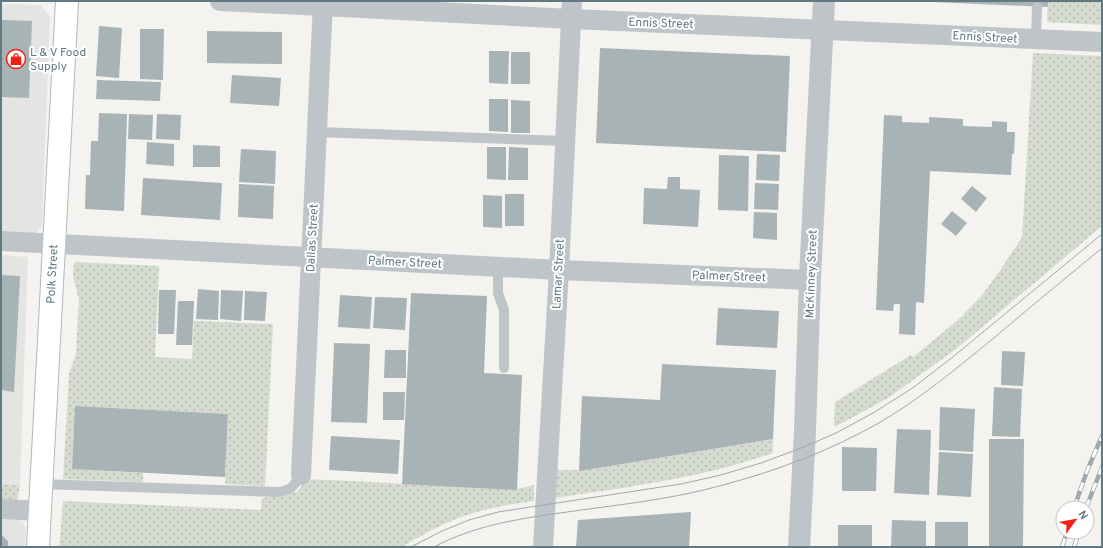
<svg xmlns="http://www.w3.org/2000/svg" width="1103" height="548" font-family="Overpass,sans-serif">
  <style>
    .built { fill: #e4e5e3 }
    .grass { fill: url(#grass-dots) }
    .building { fill: #a7b3b5 }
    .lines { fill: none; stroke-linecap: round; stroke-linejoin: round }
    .secondary-casing { stroke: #b1b8bb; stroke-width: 24 }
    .service { stroke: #bec4c7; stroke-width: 10 }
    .minor { stroke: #bec4c7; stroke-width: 20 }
    .tertiary { stroke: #bec4c7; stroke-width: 22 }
    .secondary { stroke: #fff; stroke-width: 22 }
    .tram { stroke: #9fa8ac; stroke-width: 1 }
    .rail-casing { stroke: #9fa8ac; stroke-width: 4.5 }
    .rail { stroke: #fff; stroke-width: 3; stroke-dasharray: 9; stroke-linecap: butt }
    .labels { text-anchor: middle; stroke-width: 4; stroke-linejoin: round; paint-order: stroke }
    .street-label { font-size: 12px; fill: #617983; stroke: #fff }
    .poi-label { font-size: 12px; fill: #617983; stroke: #fff; text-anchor: start }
  </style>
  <defs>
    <pattern id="grass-dots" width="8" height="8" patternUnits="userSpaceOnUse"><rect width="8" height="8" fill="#d6dbd0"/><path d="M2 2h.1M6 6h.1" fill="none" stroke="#b1b6ae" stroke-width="1.8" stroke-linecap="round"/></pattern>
  </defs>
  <rect width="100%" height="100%" fill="#f4f3ef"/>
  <path class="built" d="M1 4 41 5 50 17 42 225 38 232 32 236 1 234Z
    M1 255 28 257 20 485 1 484Z
    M1 519 20 520 24 523 26 532 25 547H1Z"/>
  <path class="grass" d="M1048 1H1102V25L1047 22Z
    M1033 53 1102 56V226L955 350 888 398 835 427 834 423 835 402 911 355 913 357 939 336 962 316 983 294 1001 269 1022 237Z
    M78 262 159 266 155 357 192 359 194 321 273 324 265 486 225 484 228 414 75 406 72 469 143 473V482L63 479 69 374 76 353 79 300 73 276 74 263Z
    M773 439V453C701 478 630 487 555 498L557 470H580Z
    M307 479 517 489 534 485V501C519 503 504 505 489 509 457 516 430 530 402 547H59L60 541 63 501 261 510 262 498 281 495 297 492Z
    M1 484 20 485 17 501H1Z"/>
  <path class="building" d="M932 1H1048V7L932 2Z
    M1 20 32 21 29 98 1 97Z
    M99 26 122 28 119 78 96 76Z
    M140 29H164L163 80 140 79Z
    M207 31 282 32V64L207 63Z
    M600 48 790 56 786 152 596 143Z
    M489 51H509L508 84 489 83Z
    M511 52H530V84H511Z
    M232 75 281 78 279 106 230 103Z
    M97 80 161 82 160 101 96 99Z
    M489 99H508V132L489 131Z
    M511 100 530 101V133H511Z
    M99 113 127 114 124 211 85 209 86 175H90L91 141H98Z
    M129 114 153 115 152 140 128 139Z
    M157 114 181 115 180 140 156 139Z
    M884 115 902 116V122L929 123V117L963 119V126L992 127V121L1007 122V132H1015L1014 154H1012L1011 175 930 171 924 303 916 302 915 335 899 334 900 304H894L893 311 876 310Z
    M147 142 174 144V166L146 164Z
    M193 145 220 146V167H193Z
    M487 147H506V180L487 179Z
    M509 147 528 148V180H508Z
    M241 149 276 151 275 184 239 182Z
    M757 154 780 155 779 181 756 180Z
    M719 155 749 156 748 211 718 210Z
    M668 177H680V189L700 190 698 227 643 224 644 188 667 189Z
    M143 178 222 183 220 220 141 215Z
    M755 183 779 184 778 210 754 209Z
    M239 184 274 186 273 219 238 217Z
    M972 186 987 198 976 212 961 199Z
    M505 194H524V226H505Z
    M483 195 502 196V228L483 227Z
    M952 211 967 223 956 236 941 224Z
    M754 212 777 213V240L753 238Z
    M1 275 20 276 14 392 1 390Z
    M198 289 219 291 218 320 196 319Z
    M159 290H176L174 334H158Z
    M221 290 243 291 241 321 220 319Z
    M245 291 267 292 265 321 244 320Z
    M411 293 487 296 484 373 522 375 517 490 402 484Z
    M340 295 372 297 370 329 338 327Z
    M375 297 407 298 405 330 373 328Z
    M178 301H194L192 345H176Z
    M718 308 779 311 777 348 716 345Z
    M334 343 370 344 367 423 331 422Z
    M385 350H406V378H384Z
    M1002 351 1025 352 1023 386 1001 385Z
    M662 364 776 370 773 439 579 471 582 396 660 400Z
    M994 387 1022 389 1020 437 992 436Z
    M383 392H405L404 420H383Z
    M75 406 228 414 225 477 72 469Z
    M940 407 975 409 973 452 939 450Z
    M897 429 931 430 929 495 894 493Z
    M331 436 400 440 398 474 329 470Z
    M989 439H1024L1023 547H989Z
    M842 447 877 448 876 491H842Z
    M939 452 973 454 971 497 937 495Z
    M691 512 689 547H576L578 520Z
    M892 520 926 521V547H891Z
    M935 522H968V547H935Z
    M838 525H872V547H838Z
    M1 534 8 541V547H1Z"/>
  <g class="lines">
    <defs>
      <path id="secondary" d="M38 547 67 1"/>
    </defs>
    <use href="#secondary" class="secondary-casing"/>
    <path class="service" d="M1036 39 1037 7
      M317 132 565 141
      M498 267V293L504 310V368
      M41 484 277 492C292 490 293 487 301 475"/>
    <path class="minor" d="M220 1 323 6 571 19 1102 42
      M1 241 559 270 810 280
      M301 475 323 1
      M1 509 40 511
      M543 547 559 270 572 1"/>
    <path class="tertiary" d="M799 547 805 431 810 277 824 1"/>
    <use href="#secondary" class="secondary"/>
    <path class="tram" d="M411 547 442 531 469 520 498 512 681 484 721 475 761 463 804 447 836 433 873 413 914 387 954 356 1102 234
      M434 547C473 526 517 519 560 513 615 505 670 500 723 485 776 471 829 451 877 424 919 400 957 368 995 337 1030 307 1066 278 1102 248"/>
    <defs>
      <path id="rail" d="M1074 508 1087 471 1102 436
        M1086 508 1102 467
        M1062 547 1067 532
        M1074 547 1079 532"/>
    </defs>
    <use href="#rail" class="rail-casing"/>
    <use href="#rail" class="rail"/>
  </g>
  <defs>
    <symbol id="shop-ring" viewBox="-11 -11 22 22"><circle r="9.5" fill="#fff" stroke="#ef2214" stroke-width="1.5"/><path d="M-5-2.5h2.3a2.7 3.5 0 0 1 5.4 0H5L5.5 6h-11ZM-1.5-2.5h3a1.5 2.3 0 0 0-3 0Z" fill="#ef2214"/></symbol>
  </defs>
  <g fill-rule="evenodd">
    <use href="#shop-ring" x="5" y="48" width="22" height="22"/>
  </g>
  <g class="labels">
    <g class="street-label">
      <text transform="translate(661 23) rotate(2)" y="4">Ennis Street</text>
      <text transform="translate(985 37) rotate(3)" y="4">Ennis Street</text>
      <text transform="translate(312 238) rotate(-87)" y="4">Dallas Street</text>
      <text transform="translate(405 262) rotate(3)" y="4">Palmer Street</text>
      <text transform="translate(52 274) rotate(-87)" y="4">Polk Street</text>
      <text transform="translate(558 274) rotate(-87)" y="4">Lamar Street</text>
      <text transform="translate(811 274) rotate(-88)" y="4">McKinney Street</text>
      <text transform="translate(729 276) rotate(2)" y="4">Palmer Street</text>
    </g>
    <g class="poi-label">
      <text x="30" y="56">L &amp; V Food<tspan x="30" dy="14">Supply</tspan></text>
    </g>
  </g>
  <rect width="1103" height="548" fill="none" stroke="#617983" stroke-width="4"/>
  <g transform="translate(1075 520) rotate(58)"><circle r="19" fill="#ffffff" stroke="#c0c9cd"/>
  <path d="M0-3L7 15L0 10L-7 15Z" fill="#ef2214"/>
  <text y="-6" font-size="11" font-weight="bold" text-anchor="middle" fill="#617983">N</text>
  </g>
</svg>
